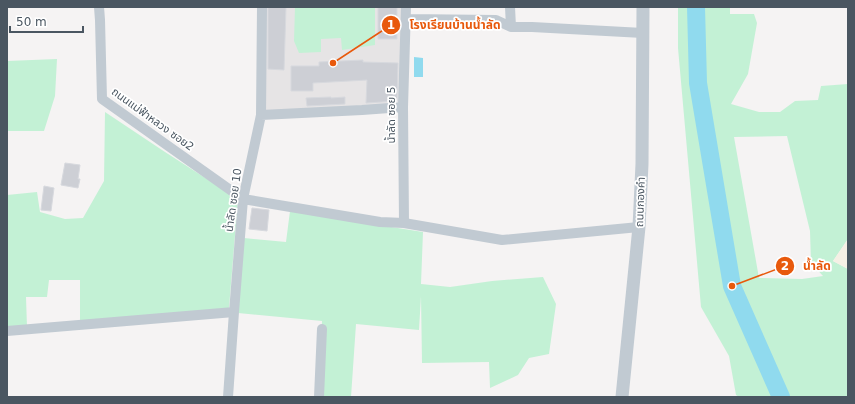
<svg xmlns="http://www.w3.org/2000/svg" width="855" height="404" font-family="'DejaVu Sans','Noto Sans Thai',sans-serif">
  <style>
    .education { fill: #e6e4e5 }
    .green { fill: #c3f1d5; fill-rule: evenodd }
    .sand { fill: #f5f0e5 }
    .water { fill: #90daee }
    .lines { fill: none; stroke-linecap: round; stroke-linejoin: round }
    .river { stroke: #90daee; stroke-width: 18 }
    .building { fill: #cdcfd5; stroke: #d7d9de }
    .minor { stroke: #c1cad2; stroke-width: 10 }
    .tertiary { stroke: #c1cad2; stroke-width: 13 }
    .labels { text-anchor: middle; stroke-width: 3.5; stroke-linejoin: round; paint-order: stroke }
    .street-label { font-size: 11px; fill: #4a5661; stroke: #fff }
    .leader { fill: none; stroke: #e8590c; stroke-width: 1.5 }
    .callout-dot { fill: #e8590c; stroke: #fff; stroke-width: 1.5 }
    .mark-label { font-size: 12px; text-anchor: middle; font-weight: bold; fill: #fff }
    .callout-label { font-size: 12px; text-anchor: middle; font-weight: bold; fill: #e8590c; stroke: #fff; stroke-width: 3.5; stroke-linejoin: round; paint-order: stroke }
  </style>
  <rect width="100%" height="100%" fill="#f5f3f3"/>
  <path class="education" d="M262 7H406L403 107 261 115Z"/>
  <path class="green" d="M295 7H375V45L342 50 341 38 321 39V52L299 53 294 41Z
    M678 7H730V14H754L757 23 748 74 731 104 759 112H780L795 101 818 100 821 86 848 84V239L833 261 848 269V397H739L736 395 729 356 701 307 678 48ZM787 136 810 231 811 263 823 276 802 279 759 278 734 137Z
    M57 59 55 96 44 131H7V61Z
    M105 112 165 152 238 199 229 308 80 322V280H49L47 297H26L27 327 7 328V195L37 192 40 212 65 219 83 218 104 181Z
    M290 211 423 232 421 284 450 287 492 281 543 277 556 304 549 354 529 358 518 375 490 388 489 362 422 363 421 296 419 330 356 324 351 397H319L322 321 238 313 244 238 286 242Z"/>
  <path class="sand" d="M848 239V269L833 261Z"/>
  <path class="water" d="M414 57 423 58V77H414Z"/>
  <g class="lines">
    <path class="river" d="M696 7 698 83 732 286 781 397"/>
  </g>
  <path class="building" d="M268 7H286L284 70 268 69Z
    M378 7H397V39H378Z
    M363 60V62L398 63 397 101 366 103 367 80 313 83V91H291V66H319V62Z
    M331 97V98L345 97V104L307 106 306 98Z
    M65 163 80 165 78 179H80L78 188 61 185Z
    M44 186 54 188 51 211 41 210Z
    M252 208 269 210 267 231 249 229Z"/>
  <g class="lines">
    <path class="minor" d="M99 7 100 20 102 99 243 199 380 222 404 223 502 240 639 227
      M510 7 511 27
      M406 19 496 20 511 27H532L643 33
      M261 115 362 110 403 107
      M404 223 403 107 406 7
      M7 331 234 312
      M228 397 234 312 243 199 261 115 262 7
      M319 397 322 329"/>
    <path class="tertiary" d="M622 397 639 227 642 164 643 7"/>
  </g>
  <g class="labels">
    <g class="street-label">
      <text transform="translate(391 115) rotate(-90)" y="4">น้ำลัด ซอย 5</text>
      <text transform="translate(153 119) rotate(36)" y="4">ถนนแม่ฟ้าหลวง ซอย2</text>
      <text transform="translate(233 200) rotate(-82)" y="4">น้ำลัด ซอย 10</text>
      <text transform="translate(640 202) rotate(-88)" y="4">ถนนกองคำ</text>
    </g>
  </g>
  <path class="leader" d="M333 63L391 25M732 286L785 266"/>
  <g class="callout-dot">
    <circle cx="333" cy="63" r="4"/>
    <circle cx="732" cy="286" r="4"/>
    <circle cx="391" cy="25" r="10"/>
    <circle cx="785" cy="266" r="10"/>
  </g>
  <g class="mark-label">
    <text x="391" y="29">1</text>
    <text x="785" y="270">2</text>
  </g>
  <g class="callout-label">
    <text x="455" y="29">โรงเรียนบ้านน้ำลัด</text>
    <text x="817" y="270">น้ำลัด</text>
  </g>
  <rect width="855" height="404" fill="none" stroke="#4a5661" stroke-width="16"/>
  <path d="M10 26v6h73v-6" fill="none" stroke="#4a5661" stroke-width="2"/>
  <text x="16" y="26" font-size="12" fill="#4a5661" stroke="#ffffff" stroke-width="3" paint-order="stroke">50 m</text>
</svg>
